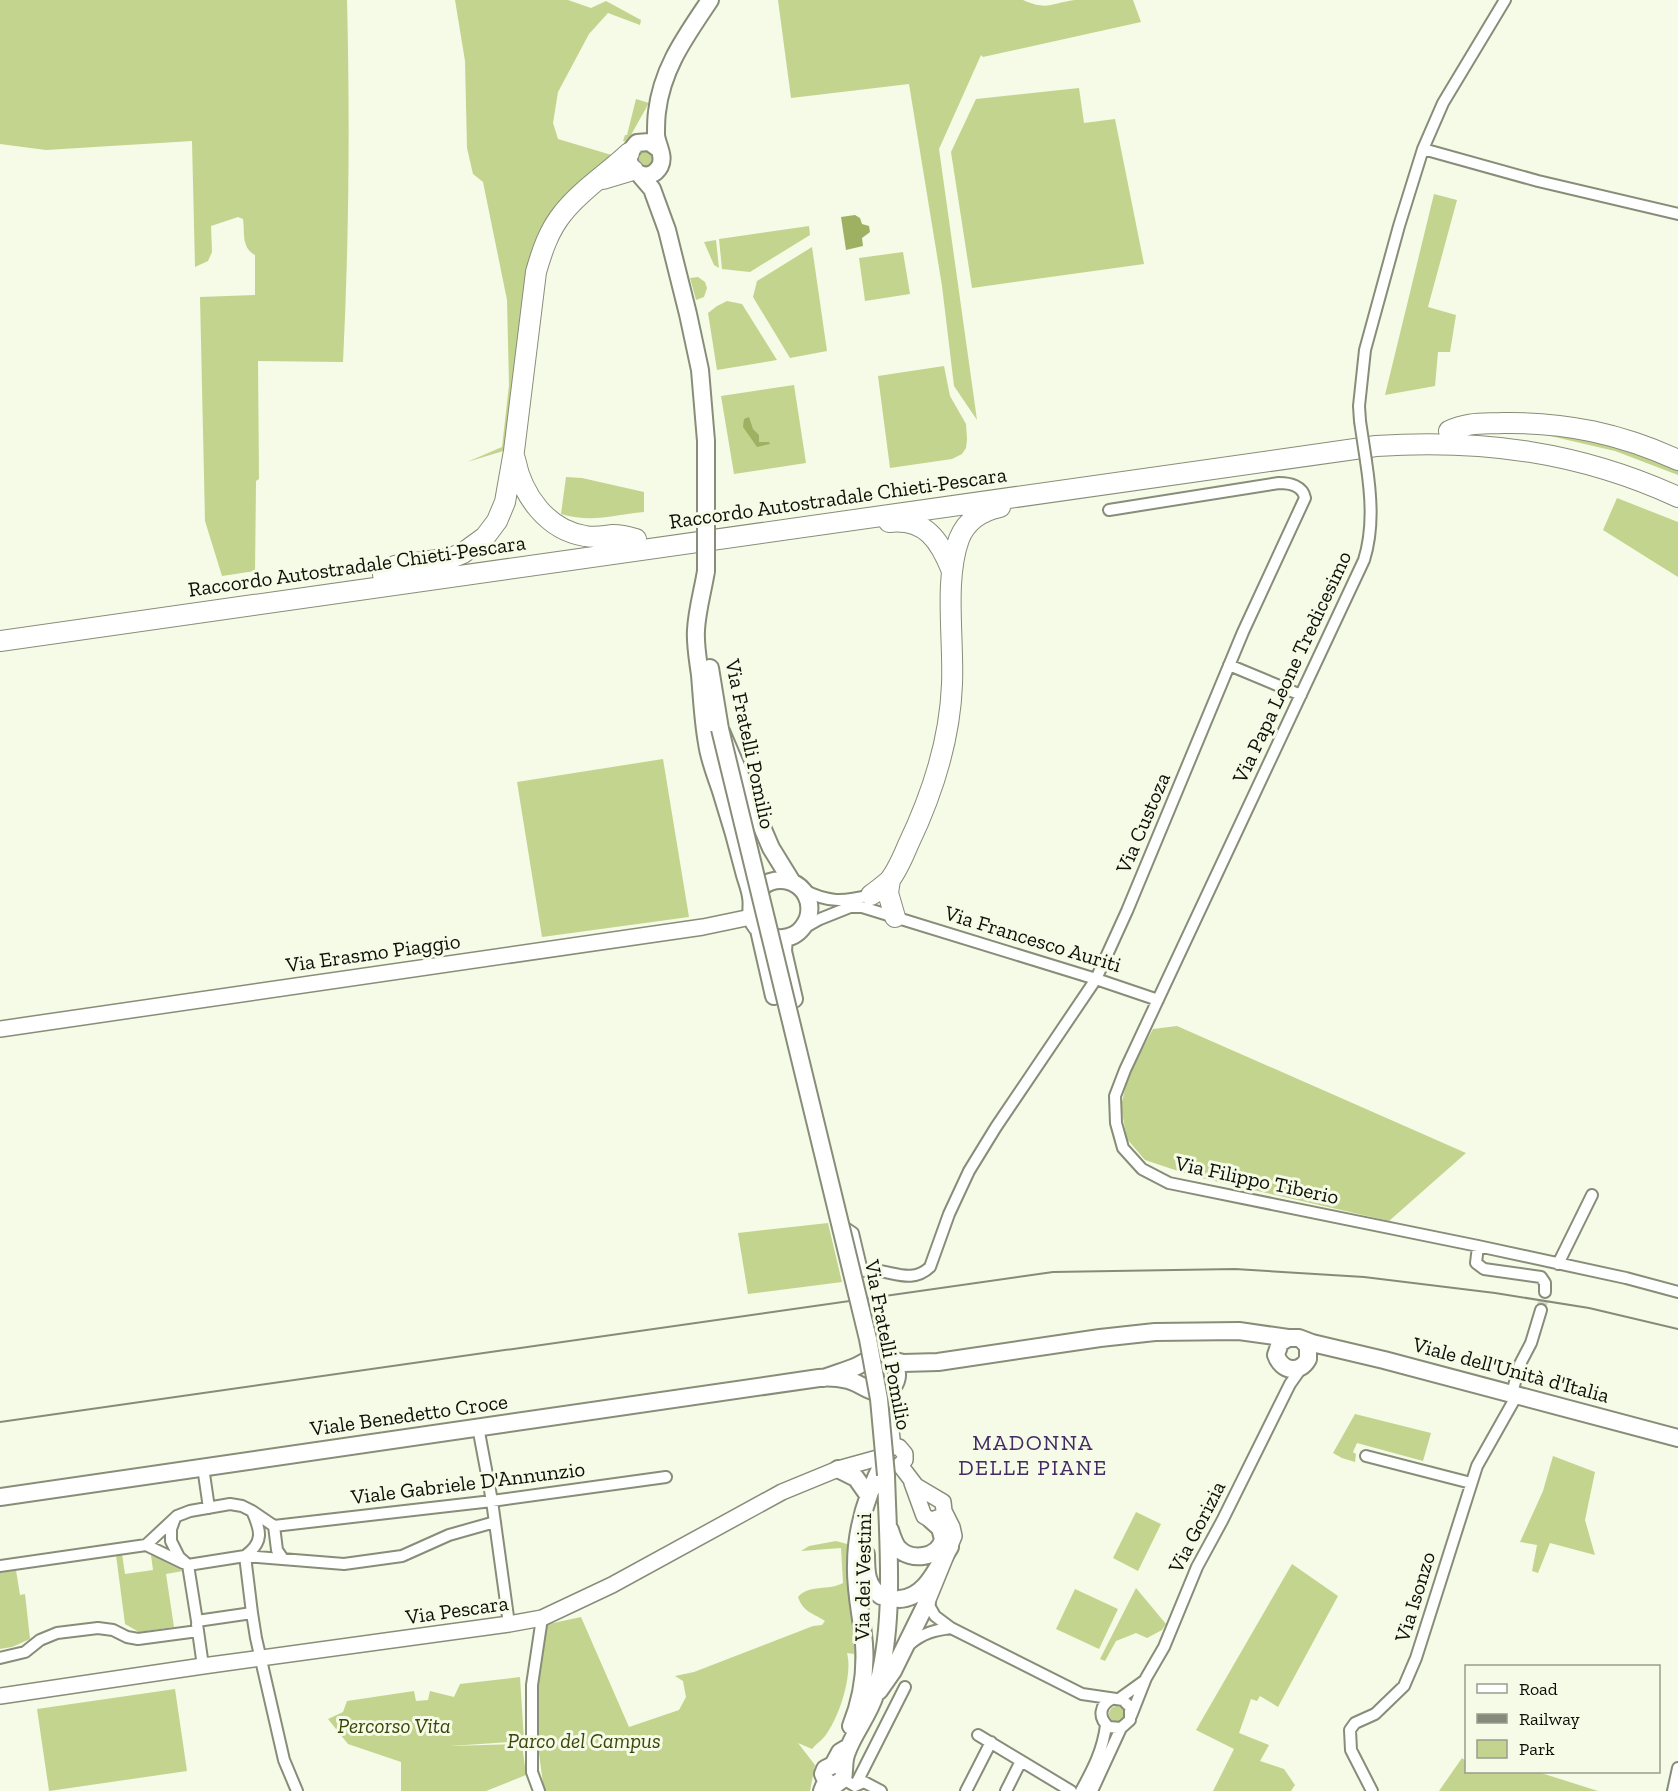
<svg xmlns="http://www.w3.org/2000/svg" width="1678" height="1791" font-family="'Zilla Slab',serif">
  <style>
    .green { fill: #c3d48e }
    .water { fill: #9eb062 }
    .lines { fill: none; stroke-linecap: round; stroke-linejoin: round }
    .street-tunnel { stroke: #d2d8c5; stroke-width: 10; stroke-dasharray: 10 5; stroke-linecap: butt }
    .street-casing { stroke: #878d79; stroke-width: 14 }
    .secondary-casing { stroke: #878d79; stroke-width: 18 }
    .primary-casing { stroke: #878d79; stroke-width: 20 }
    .highway-casing { stroke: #878d79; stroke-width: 22 }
    .street { stroke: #fff; stroke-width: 10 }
    .secondary { stroke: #fff; stroke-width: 15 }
    .primary { stroke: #fff; stroke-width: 16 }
    .highway { stroke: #fff; stroke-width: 20 }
    .rail { stroke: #868a7b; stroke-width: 2 }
    .street-bridge-casing { stroke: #878d79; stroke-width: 14; stroke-linecap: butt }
    .primary-bridge-casing { stroke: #878d79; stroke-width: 20; stroke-linecap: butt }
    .street-bridge { stroke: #fff; stroke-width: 10 }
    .primary-bridge { stroke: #fff; stroke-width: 16 }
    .labels { text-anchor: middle; stroke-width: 6; stroke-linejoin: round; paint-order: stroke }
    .street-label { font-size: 21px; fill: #0e0f08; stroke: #f5fbe6 }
    .park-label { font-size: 21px; font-style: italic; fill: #3a4509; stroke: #f5fbe6 }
    .neighbourhood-label { font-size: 22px; letter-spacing: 1.5px; fill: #422b65; stroke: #f5fbe6 }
  </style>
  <rect width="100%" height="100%" fill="#f5fbe6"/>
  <path class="green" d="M0 0H347C350 121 349 241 343 362L258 361 259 479 256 481 255 571 222 576 205 521 200 297 255 295V255C241 247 245 233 243 219L238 217 211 226 212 252 208 261 195 267 192 141 46 150 0 144Z
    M455 0H568L591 8 606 1 641 20 640 25 608 13 589 34 558 92 553 123 558 139 615 156 552 214 510 449 467 462 502 447 509 385 507 300 483 182 473 174 467 148 465 61Z
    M778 0H1023C1048 11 1051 3 1075 0 1093 0 1114 0 1133 0L1141 22 983 57 981 55 939 149 977 420 954 386 942 286 909 84 791 98Z
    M1079 88 1084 123 1115 119 1144 264 972 288 951 152 976 99Z
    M636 99 649 103 627 142 623 141 625 135H627Z
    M645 147 656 156 650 168 640 167 635 155Z
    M1434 194 1457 200 1428 307 1456 315 1450 352H1438L1435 386 1385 395Z
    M809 226 810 235 750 272 722 269 719 239Z
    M716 240 719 268 714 265 704 242Z
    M812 247 827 351 790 358 753 297 757 281Z
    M903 252 910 294 865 301 859 258Z
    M698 277 705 282 707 288 704 297 696 300 690 278Z
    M727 301 742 304 777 360 717 370 708 313 717 306Z
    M944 366 950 396 966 424 967 439 966 448 962 454 952 459 890 468 878 376Z
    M794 385 806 463 734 474 721 396Z
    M1553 427 1678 463V475L1615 451 1533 432Z
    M566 477 582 478 644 492V512C613 515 592 523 561 514Z
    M1617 498 1678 522V577L1603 530Z
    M663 759 689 917 542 937 517 782Z
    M1177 1026 1466 1153 1389 1221 1193 1176 1145 1160 1127 1139 1121 1107 1128 1075 1153 1029Z
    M828 1223 842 1282 748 1294 738 1233Z
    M1355 1414 1431 1433 1423 1461 1357 1443 1353 1452 1356 1454 1355 1462 1342 1458 1333 1453Z
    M1553 1456 1595 1472 1585 1520 1595 1555 1550 1543 1538 1573 1532 1571 1537 1545 1520 1542 1543 1491Z
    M1136 1512 1161 1524 1138 1571 1113 1558Z
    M836 1541 847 1544 852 1549 862 1637 855 1679 854 1654 847 1653C853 1675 839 1718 825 1736 821 1741 816 1744 812 1749L798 1743 815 1765 810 1791H544L532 1701 544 1625 581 1617 629 1727 679 1710 686 1697 683 1681 675 1676 694 1672 813 1626 822 1625 825 1621C813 1613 803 1612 798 1597 809 1584 829 1591 843 1583L841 1548 801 1551 809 1546Z
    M122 1554 125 1574 153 1570 151 1555 183 1571 166 1574 174 1627 139 1632 125 1624 116 1555Z
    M1292 1564 1338 1596 1278 1707 1260 1696 1257 1701 1251 1699 1239 1733 1269 1745 1260 1761 1284 1769 1295 1785 1291 1791H1213L1234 1749 1196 1730Z
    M16 1570 20 1595 25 1594 30 1639 12 1647 0 1649V1573Z
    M1136 1588 1166 1624 1162 1630 1147 1638 1136 1633 1116 1641 1105 1661 1100 1659Z
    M1075 1589 1118 1609 1099 1649 1056 1629Z
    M520 1677 524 1741 450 1746 522 1744 526 1775 486 1791H401V1762L348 1744 328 1719 343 1712 347 1701 414 1691 416 1701 428 1700 430 1691 454 1697 460 1684Z
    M175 1689 187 1771 49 1791 37 1709Z
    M1109 1714a8 8 0 1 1 16 0a8 8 0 1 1-16 0Z
    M1462 1758 1466 1761V1772H1538L1598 1791H1439Z"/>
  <path class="water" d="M855 215 860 218 862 224 869 226 870 232 862 238 863 246 846 250 841 217Z
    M749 417 753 429 759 435V442H769L770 444 757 447 743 427 744 419Z"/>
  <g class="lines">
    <path class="street-tunnel" d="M1541 1310 1545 1292"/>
    <defs>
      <path id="street" d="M1423 149 1538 181 1678 214
        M1360 421 1359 406 1365 350 1399 226 1423 149 1443 103 1505 0
        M1366 461C1371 494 1374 528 1364 560L1125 1070 1115 1096 1116 1123 1123 1148 1142 1169 1169 1183 1478 1246 1626 1278 1678 1292
        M1229 665 1301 695
        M802 889C828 903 843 902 871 895
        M851 907H862L1096 979 1158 1000
        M804 928 820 919 855 905
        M838 1223 853 1233 862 1271C887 1266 909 1287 930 1267L949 1214 969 1171 996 1127 1096 979 1127 911 1243 632 1305 498C1303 486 1290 483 1279 483L1109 510
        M1478 1246 1476 1263 1484 1269 1541 1277 1545 1283V1292
        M1558 1264 1592 1195
        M1512 1393 1520 1364 1531 1343 1541 1310
        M478 1427 492 1501 509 1624
        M1366 1456 1471 1483
        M203 1467 209 1508
        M252 1511 274 1526 492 1501 666 1477
        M175 1518 171 1529V1541L179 1557 188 1565 197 1621 252 1613 245 1556
        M274 1526 277 1550 283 1559
        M146 1545 177 1516 190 1511 230 1504 242 1506 252 1511C261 1531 264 1542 245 1556L188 1565
        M245 1556 344 1564 402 1556 449 1535 495 1522
        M0 1566 146 1545 183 1563
        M927 1602 935 1616 951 1628 1082 1694 1123 1700 1130 1707V1720L1121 1728 1109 1727C1098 1718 1099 1705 1112 1699
        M252 1613 256 1638 284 1760 297 1791
        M197 1624 203 1666
        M910 1644C923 1633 935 1630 951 1628
        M0 1658 25 1652 40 1640 57 1633 98 1628 113 1630 127 1637 138 1639 198 1631
        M1119 1699 1144 1681
        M1131 1716 1146 1678 1164 1647 1197 1567 1222 1521 1290 1384 1302 1367
        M978 1735 1071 1791
        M843 1779 855 1786 905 1687
        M855 1786 864 1782 881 1791
        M539 1791 532 1772V1685L542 1618
        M966 1791 991 1742
        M1006 1791 1021 1761
        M1081 1791C1093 1769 1103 1750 1106 1725
        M1092 1791 1121 1728
        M1372 1791 1351 1750 1350 1730 1355 1723 1375 1714 1404 1686 1416 1658 1477 1466 1517 1395
        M1673 1791 1678 1768"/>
      <path id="secondary" d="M0 1029 703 927 751 917
        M887 1397 893 1447
        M893 1447H899L905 1454V1460L900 1465
        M900 1465 916 1486 943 1502 944 1511 952 1527 954 1536 927 1602
        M912 1483 924 1516 931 1520 940 1517
        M0 1696 203 1666 509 1624 542 1618 612 1585 782 1492 838 1469 885 1456"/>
      <path id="primary" d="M659 149 649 142 637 143 629 153C625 172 650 185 660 166 665 156 657 145 656 135 656 127 656 119 657 112 662 68 686 36 710 0
        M640 175 652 189 667 230 688 314 700 370 706 441
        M706 571C703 590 697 610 696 630 695 644 698 660 700 675 702 698 703 721 707 743 709 759 716 776 721 791 730 819 738 847 745 875 747 882 750 889 751 897 753 906 749 914 754 923 762 937 780 942 794 935 800 932 806 924 808 918 818 883 771 863 752 899
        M710 668 720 729 771 848 792 882
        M759 930 774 996
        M784 938 783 951 794 999
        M1288 1338 1280 1343 1276 1355C1282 1372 1300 1374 1308 1359V1346L1302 1340
        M891 1360 903 1363 938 1362 1100 1338 1155 1332 1239 1331 1288 1338H1299L1312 1343 1384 1360 1678 1438
        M838 1469 856 1478 868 1495
        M0 1497 819 1378C828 1377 839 1378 848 1380 864 1384 875 1400 892 1388 897 1381 899 1374 895 1366 885 1346 868 1361 855 1367 845 1371 834 1374 824 1378
        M890 1530C892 1536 894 1543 898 1548 911 1562 939 1558 943 1539L940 1528 931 1520
        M866 1554C866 1571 866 1586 881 1596
        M899 1599C926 1598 937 1567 950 1547
        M879 1691 893 1671 927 1602
        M851 1726C861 1701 866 1671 864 1644 862 1618 855 1592 856 1565 856 1529 868 1491 885 1459
        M822 1791 826 1781 823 1774 825 1769 833 1765 840 1752 845 1749
        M831 1791 835 1785 843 1779C845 1770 843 1761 847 1752 854 1732 869 1715 875 1695 896 1625 888 1547 886 1475"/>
      <path id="highway" d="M603 179 633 170
        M1449 431C1468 422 1482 424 1503 423 1566 422 1621 434 1678 460
        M515 459C522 495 547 530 585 536 595 538 604 536 613 535 621 535 629 537 636 539
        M889 522C926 518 940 541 952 571
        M383 575 395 566 451 558 463 553 485 537 497 521 505 502 514 451 536 272C542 251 549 230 563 213 581 190 608 173 629 153
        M0 641 1376 446C1483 439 1580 452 1678 497
        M890 880 888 893 895 917
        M871 895C877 891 883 886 889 881 897 871 903 857 908 845 932 795 950 740 952 684 954 640 944 580 959 539 966 521 981 511 1000 507"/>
    </defs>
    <use href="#street" class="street-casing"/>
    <use href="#secondary" class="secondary-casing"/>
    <use href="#primary" class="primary-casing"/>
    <use href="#highway" class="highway-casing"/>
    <use href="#street" class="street"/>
    <use href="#secondary" class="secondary"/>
    <use href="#primary" class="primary"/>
    <use href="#highway" class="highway"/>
    <path class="rail" d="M0 1422 1053 1272 1235 1269 1364 1277 1495 1293 1589 1308 1678 1329"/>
    <defs>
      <path id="street-bridge" d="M1360 421 1366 461"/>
      <path id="primary-bridge" d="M706 441V571
        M720 729 868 1339 879 1399 886 1475"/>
    </defs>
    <use href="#street-bridge" class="street-bridge-casing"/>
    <use href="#primary-bridge" class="primary-bridge-casing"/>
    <use href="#street-bridge" class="street-bridge"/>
    <use href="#primary-bridge" class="primary-bridge"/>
  </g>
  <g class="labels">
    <g class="street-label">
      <text transform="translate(838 498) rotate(-8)" y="7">Raccordo Autostradale Chieti-Pescara</text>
      <text transform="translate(357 566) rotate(-8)" y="7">Raccordo Autostradale Chieti-Pescara</text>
      <text transform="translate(1292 667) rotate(-65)" y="7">Via Papa Leone Tredicesimo</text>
      <text transform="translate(750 744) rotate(78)" y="7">Via Fratelli Pomilio</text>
      <text transform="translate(1143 823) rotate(-67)" y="7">Via Custoza</text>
      <text transform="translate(1033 939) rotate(17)" y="7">Via Francesco Auriti</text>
      <text transform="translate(373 953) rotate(-8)" y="7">Via Erasmo Piaggio</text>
      <text transform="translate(1257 1180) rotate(12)" y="7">Via Filippo Tiberio</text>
      <text transform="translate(888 1345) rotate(79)" y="7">Via Fratelli Pomilio</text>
      <text transform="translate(1511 1370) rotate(15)" y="7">Viale dell'Unità d'Italia</text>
      <text transform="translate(409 1415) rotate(-8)" y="7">Viale Benedetto Croce</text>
      <text transform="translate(468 1483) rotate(-7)" y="7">Viale Gabriele D'Annunzio</text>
      <text transform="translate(1197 1527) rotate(-63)" y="7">Via Gorizia</text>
      <text transform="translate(863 1577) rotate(-89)" y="7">Via dei Vestini</text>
      <text transform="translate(1415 1597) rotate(-73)" y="7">Via Isonzo</text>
      <text transform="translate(457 1610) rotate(-8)" y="7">Via Pescara</text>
    </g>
    <g class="park-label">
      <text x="394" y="1733">Percorso Vita</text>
      <text x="584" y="1748">Parco del Campus</text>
    </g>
    <g class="neighbourhood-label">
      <text x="1033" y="1450">MADONNA<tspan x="1033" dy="25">DELLE PIANE</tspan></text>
    </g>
  </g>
  <rect x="1465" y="1665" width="195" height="108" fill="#f5fbe6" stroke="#999d8d" stroke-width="1.5"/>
  <rect x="1477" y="1684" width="30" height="9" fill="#ffffff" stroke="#999d8d" stroke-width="1.5"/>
  <text x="1519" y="1695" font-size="18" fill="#0e0f08">Road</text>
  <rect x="1477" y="1714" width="30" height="9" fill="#868a7b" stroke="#999d8d" stroke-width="1.5"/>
  <text x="1519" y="1725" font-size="18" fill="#0e0f08">Railway</text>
  <rect x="1477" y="1740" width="30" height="18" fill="#c3d48e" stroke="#999d8d" stroke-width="1.5"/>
  <text x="1519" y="1755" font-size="18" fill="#0e0f08">Park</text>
</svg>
